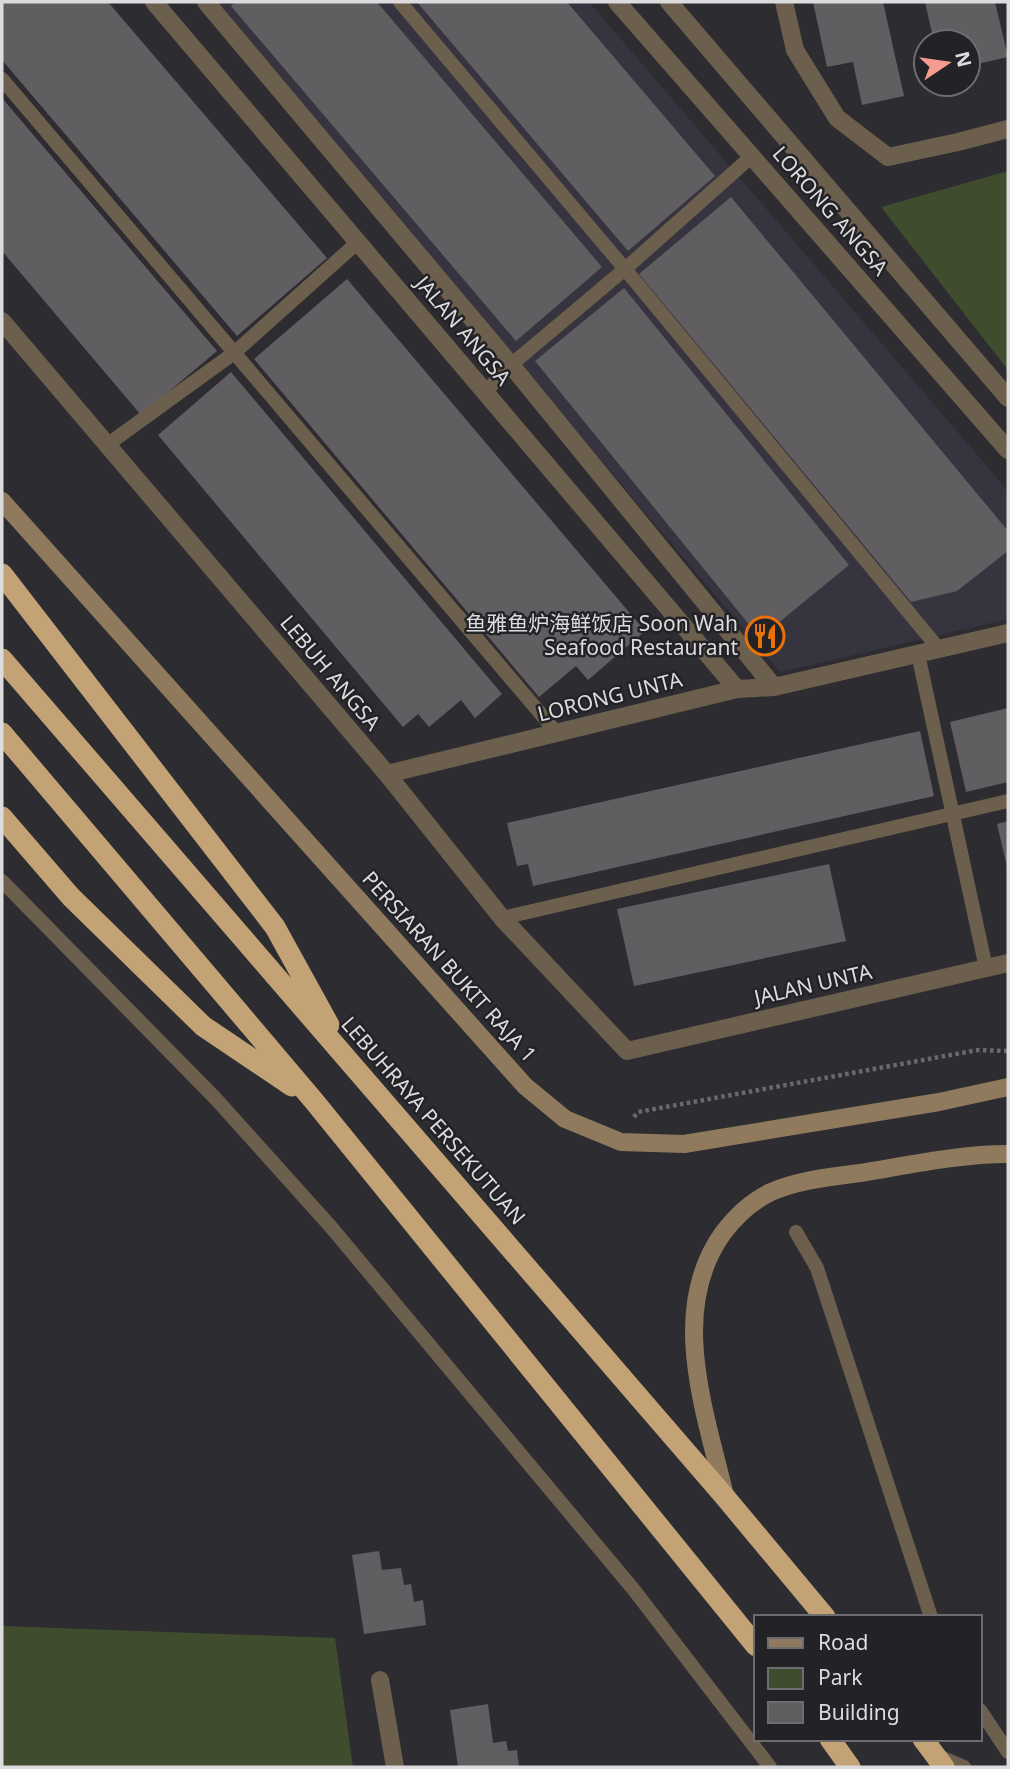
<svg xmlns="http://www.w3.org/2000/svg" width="1010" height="1769" font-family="'Noto Sans','Noto Sans SC',sans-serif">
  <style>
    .built { fill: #36353f }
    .green { fill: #3f4d2e }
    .building { fill: #615e62 }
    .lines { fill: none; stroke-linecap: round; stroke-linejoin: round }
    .path { stroke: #6a6a6d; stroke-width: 4.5; stroke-dasharray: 3.5 3.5; stroke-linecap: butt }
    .lane { stroke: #6c5f4d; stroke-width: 14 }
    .street { stroke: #6c5f4d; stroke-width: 18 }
    .secondary { stroke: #8f7a5e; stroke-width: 18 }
    .highway { stroke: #c3a276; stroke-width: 21 }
    .labels { text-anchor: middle; stroke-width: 5; stroke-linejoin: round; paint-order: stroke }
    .street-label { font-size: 21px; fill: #dcdcde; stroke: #232327 }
    .poi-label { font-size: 21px; fill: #dcdcde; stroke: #232327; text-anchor: end }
  </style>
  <rect width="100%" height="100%" fill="#2d2d31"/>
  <path class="built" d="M214 2H589L1008 491V619L780 672Z"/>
  <path class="green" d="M1008 171V370L881 207Z
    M2 1626 335 1638 353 1767H2Z"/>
  <path class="building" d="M2 2H108L327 258 237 336 2 60Z
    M235 2H377L602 267 516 341 231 6Z
    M417 2H567L715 176 628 251Z
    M813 2H883L904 96 862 105 853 62 827 67Z
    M925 2H995L1008 57 968 66V42H934Z
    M2 98 217 351 141 415 2 251Z
    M731 197 1008 531V551L957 591 911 602 639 274Z
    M347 279 645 631 588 680 576 666 539 697 254 359Z
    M624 288 849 565 760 638 535 361Z
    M231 372 502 694 475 718 461 700 429 727 418 714 403 727 158 435Z
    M1008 708V782L966 792 950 722Z
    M920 731 934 796 533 886 528 864 517 866 507 823Z
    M1008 821V867H1007L997 824Z
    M829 864 846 941 634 986 617 909Z
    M379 1551 382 1570 401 1568 404 1585 411 1584 414 1602 423 1600 426 1625 364 1634 352 1555Z
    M488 1704 493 1743 506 1741 508 1751 517 1750 519 1767H458L450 1710Z"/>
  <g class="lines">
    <path class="path" d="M634 1117 638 1112 978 1050 1008 1051"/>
    <path class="lane" d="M400 2 625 269 939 649
      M2 79 557 733
      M485 392 511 365 625 269 752 156
      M107 445 234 353 358 242
      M918 654 986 968
      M2 881 216 1099 331 1227 634 1590 770 1767
      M502 918 1008 801
      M796 1232 817 1268 931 1617
      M980 1710 1008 1752
      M938 1756 964 1767"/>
    <path class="street" d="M154 2 737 689
      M206 2 511 365 774 687
      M617 2 1008 450
      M669 2 1008 398
      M784 2 795 50 837 118 888 157 958 142 1008 129
      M2 321 387 774 502 918 627 1051 1008 963
      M387 774 737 689 774 687 1008 633
      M380 1680 395 1767"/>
    <path class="secondary" d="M2 501 525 1086 565 1119 621 1142 684 1144 939 1102 1008 1087
      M725 1496C706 1413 667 1311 723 1233 735 1217 752 1201 771 1192 799 1180 830 1177 860 1173 909 1165 959 1154 1008 1154"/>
    <path class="highway" d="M2 574 275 927 329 1025
      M2 659 725 1497 825 1617
      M2 733 314 1101 756 1646
      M2 817 71 897 203 1026 292 1086
      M830 1739 850 1767
      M923 1739 944 1767"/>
  </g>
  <defs>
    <symbol id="restaurant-ring" viewBox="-11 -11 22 22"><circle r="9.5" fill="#232327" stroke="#e8710a" stroke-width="1.5"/><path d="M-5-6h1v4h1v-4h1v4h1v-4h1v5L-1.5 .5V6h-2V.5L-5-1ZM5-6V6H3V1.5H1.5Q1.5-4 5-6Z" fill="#e8710a"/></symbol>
  </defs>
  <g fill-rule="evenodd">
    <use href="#restaurant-ring" x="743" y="614" width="44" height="44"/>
  </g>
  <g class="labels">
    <g class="street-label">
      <text transform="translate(830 211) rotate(49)" y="7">LORONG ANGSA</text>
      <text transform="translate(463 331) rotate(50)" y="7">JALAN ANGSA</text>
      <text transform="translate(330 673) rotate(50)" y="7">LEBUH ANGSA</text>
      <text transform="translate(610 697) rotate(-14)" y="7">LORONG UNTA</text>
      <text transform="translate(449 967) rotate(48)" y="7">PERSIARAN BUKIT RAJA 1</text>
      <text transform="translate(813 985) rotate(-13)" y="7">JALAN UNTA</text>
      <text transform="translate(433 1121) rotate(49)" y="7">LEBUHRAYA PERSEKUTUAN</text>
    </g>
    <g class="poi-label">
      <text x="738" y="631">鱼雅鱼炉海鲜饭店 Soon Wah<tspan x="738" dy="24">Seafood Restaurant</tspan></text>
    </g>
  </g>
  <rect width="1010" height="1769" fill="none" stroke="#dcdcde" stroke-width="7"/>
  <rect x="754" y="1615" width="228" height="126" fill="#232327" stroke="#6d6d70" stroke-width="2"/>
  <rect x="768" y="1638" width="35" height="10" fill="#8f7a5e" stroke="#6d6d70" stroke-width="2"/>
  <text x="818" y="1650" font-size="21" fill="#dcdcde">Road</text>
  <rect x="768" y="1668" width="35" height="21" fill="#3f4d2e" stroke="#6d6d70" stroke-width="2"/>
  <text x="818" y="1685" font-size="21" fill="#dcdcde">Park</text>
  <rect x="768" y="1702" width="35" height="21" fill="#615e62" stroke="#6d6d70" stroke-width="2"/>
  <text x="818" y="1720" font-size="21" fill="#dcdcde">Building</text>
  <g transform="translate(947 63) rotate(77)"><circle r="33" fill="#232327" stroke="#6d6d70" stroke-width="2"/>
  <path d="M0-5L12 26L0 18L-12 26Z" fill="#f59c90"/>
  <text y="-10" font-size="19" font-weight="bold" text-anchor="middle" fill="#dcdcde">N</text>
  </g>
</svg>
